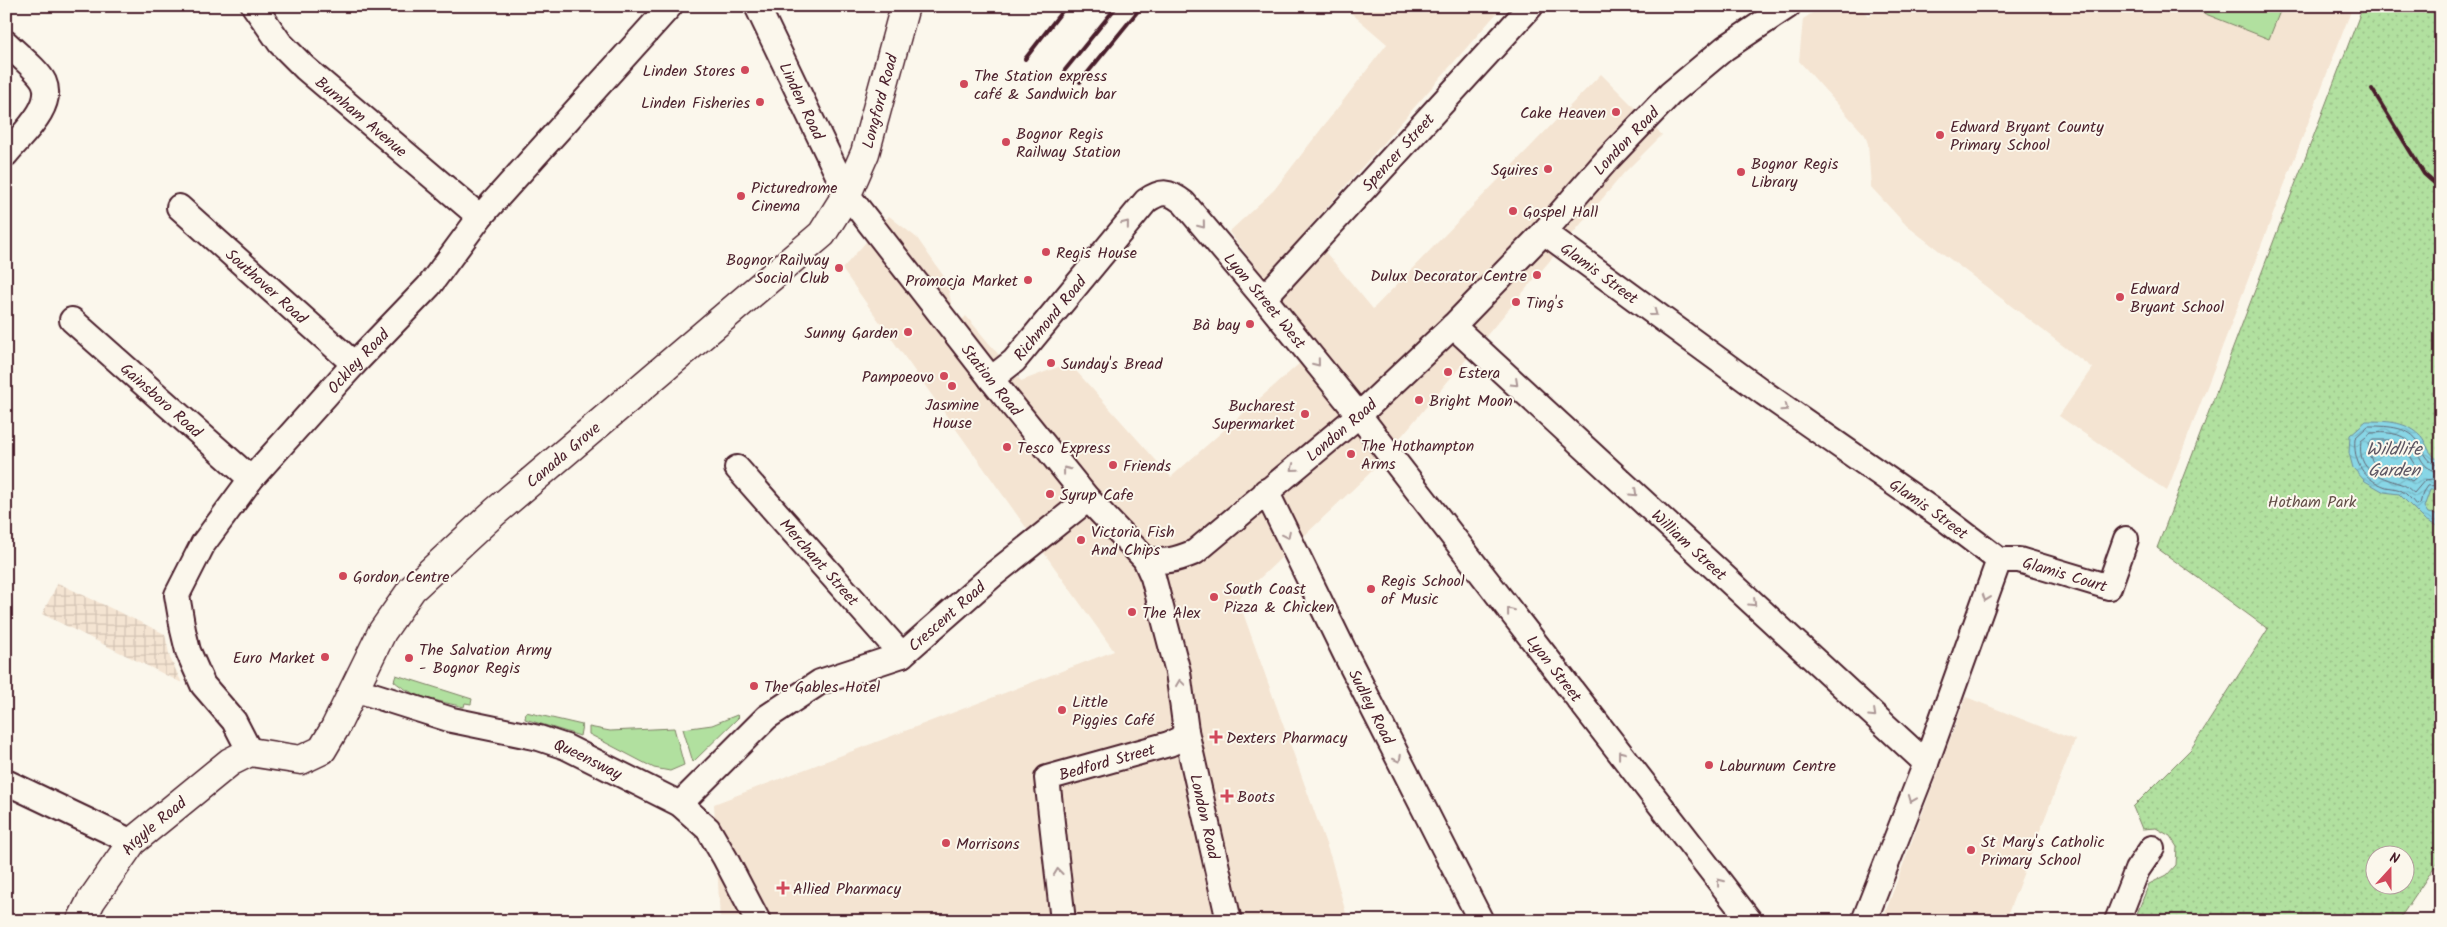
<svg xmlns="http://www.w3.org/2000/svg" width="2447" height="927" font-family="Kalam,sans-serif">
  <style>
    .built { fill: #f4e4d2 }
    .industrial { fill: url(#industrial-grid) }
    .grass { fill: #b1e09f; stroke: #7e8065 }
    .park { fill: url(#park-dots); stroke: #7e8065; fill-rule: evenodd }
    .water { fill: url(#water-waves); stroke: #6f8d9b }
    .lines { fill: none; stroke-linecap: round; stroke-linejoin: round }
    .shore { stroke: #636876; stroke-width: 1 }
    .minor-casing { stroke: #4a1f2b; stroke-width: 28 }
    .major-casing { stroke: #4a1f2b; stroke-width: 31 }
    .minor { stroke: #fbf7ec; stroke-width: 24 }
    .major { stroke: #fbf7ec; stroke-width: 28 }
    .rail { stroke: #4a1f2b; stroke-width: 4 }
    .oneway { stroke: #ab9695 }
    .poi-dot { fill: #d1495b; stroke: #fbf7ec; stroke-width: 2 }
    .labels { text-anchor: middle; stroke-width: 4; stroke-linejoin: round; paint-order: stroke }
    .poi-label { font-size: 16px; fill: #4a1f2b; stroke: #fbf7ec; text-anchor: start }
    .street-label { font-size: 16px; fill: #4a1f2b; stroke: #fbf7ec }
    .park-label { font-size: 16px; fill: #644f48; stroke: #fbf7ec }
    .water-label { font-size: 18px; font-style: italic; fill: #5d5663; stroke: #fbf7ec }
  </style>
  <defs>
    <pattern id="industrial-grid" width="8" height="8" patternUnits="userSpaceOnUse" patternTransform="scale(1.25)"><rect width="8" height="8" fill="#f4e4d2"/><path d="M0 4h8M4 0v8" fill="none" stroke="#d3c3b4"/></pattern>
    <pattern id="park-dots" width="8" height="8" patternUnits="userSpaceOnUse" patternTransform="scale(1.25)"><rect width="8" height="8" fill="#b1e09f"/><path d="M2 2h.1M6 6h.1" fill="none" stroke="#9ac089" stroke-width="1.8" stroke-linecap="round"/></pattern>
    <pattern id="water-waves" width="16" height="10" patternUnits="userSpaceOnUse" patternTransform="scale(1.25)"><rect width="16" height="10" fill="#88d6e6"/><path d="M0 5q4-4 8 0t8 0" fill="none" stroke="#77b7c5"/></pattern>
  </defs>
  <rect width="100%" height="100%" fill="#fbf7ec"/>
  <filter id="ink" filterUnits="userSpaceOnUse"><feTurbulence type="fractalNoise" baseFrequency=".02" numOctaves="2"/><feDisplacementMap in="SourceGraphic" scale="10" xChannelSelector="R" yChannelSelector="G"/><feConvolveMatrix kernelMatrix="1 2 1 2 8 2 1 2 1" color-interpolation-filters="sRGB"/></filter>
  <g filter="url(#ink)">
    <path class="built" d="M1343 6H1503L1307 230 1373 309 1601 74 1662 135 1624 173 1372 471 1238 599 1331 858 1348 921H720L714 804 1114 651 842 269 889 216 917 238 947 281 951 303 960 322 966 316 1021 381 1069 363 1171 477 1318 347 1229 232 1274 190 1387 44Z
      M1823 6H1859L1869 17 1880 6H2340L2351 11 2167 491 2059 416 2092 368 1907 226 1871 187 1868 144 1865 135 1799 61 1803 19Z
      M1966 697 2075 740 2005 921H1882Z"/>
    <path class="industrial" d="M58 583 165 634 170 658 182 683 42 614Z"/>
    <path class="grass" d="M2199 6H2282L2269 39 2198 11Z
      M396 675 472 699 471 704 465 703 464 707C440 701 413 698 394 681Z
      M526 712 582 725 580 736 525 719Z
      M737 715 739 717 693 762 683 729 712 725Z
      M589 727 610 731 674 728 684 765 670 771 654 768 589 734Z"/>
    <path class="park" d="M2363 6H2441V857L2398 921H2148L2136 916 2149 884 2167 875 2176 865 2177 847 2170 836 2156 828 2142 829 2133 807 2191 749 2268 629 2157 548ZM2374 854H2404V884H2374Z"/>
    <path class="water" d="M2366 421C2385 421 2404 421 2419 434 2428 442 2425 452 2441 462V490H2430L2424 507 2428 513 2441 516V528L2425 520 2399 494 2384 492 2365 481 2353 468 2349 453 2350 435Z"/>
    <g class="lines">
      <path class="shore" d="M2373 440H2390L2405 448 2421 473 2412 481C2395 470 2365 472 2369 444Z
        M2441 466C2426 464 2424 450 2417 440 2407 426 2384 426 2368 426L2355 438C2353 462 2363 479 2386 487 2391 488 2397 488 2402 491 2407 494 2412 500 2416 505L2420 504 2423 492 2427 486 2441 485
        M2441 472C2421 471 2421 454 2411 443 2401 432 2384 432 2371 433L2361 441C2357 472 2378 476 2401 484 2406 485 2410 490 2414 493L2425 480 2441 478"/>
      <defs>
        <g id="minor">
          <path id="s1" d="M254 6 280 43 305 68 480 217"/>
          <path id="s2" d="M757 6 847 194 991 379 1088 499 1145 559 1153 577 1178 672 1186 731 1229 921"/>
          <path d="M6 43C16 53 39 71 44 82 55 107 21 135 6 154"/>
          <path id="s3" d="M179 207 354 364"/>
          <path id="s4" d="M1544 232 1764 393 1941 516 1999 560 1926 763 1864 921"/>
          <path id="s5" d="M1264 298 1531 6"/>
          <path id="s6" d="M72 320 251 479"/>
          <path id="s7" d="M1453 326 1926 763"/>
          <path id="s8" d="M991 379 1014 361 1146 201C1162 190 1169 191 1184 203L1264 298 1359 415 1750 921"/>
          <path id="s9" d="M737 468 902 655"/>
          <path id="s10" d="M1266 491 1347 657 1481 921"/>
          <path id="s11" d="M1145 559C1164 563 1176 560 1195 552L1359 415 1453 326 1544 232 1606 161 1670 94 1725 48 1788 6"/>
          <path id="s12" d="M1999 560H2019L2109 587 2126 539"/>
          <path id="s13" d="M354 689 452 720 539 738 566 747 680 804 708 829 725 858 758 921"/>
          <path id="s14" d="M250 752 234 721 203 685 188 651 183 630 177 595 203 544 251 479 354 364 429 286 480 217 670 6"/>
          <path d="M6 782 132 842"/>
          <path id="s15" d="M680 804 767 717 820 682 902 655 994 574 1088 499"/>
          <path id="s16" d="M1063 921 1047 778 1169 744 1180 739 1186 731"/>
          <path d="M2117 921 2137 870 2152 848"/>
        </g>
        <g id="major">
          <path id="s17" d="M81 921 91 901 132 842 230 762 250 752 301 760 322 750 335 728 382 632 412 589 495 512 822 234 847 194 865 153 905 6"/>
        </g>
      </defs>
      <use href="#minor" class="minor-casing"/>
      <use href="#major" class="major-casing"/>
      <use href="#minor" class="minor"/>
      <use href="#major" class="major"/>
      <path class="rail" d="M1025 59 1066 6
        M1065 70 1117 6
        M1080 82 1142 6
        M2372 89 2424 174 2441 189"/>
    </g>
    <defs><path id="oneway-chevron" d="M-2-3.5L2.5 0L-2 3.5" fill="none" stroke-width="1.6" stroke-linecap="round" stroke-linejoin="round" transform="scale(1.25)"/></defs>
    <g class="oneway">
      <use href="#oneway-chevron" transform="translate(1126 224) rotate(-51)"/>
      <use href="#oneway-chevron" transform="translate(1202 225) rotate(51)"/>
      <use href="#oneway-chevron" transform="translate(1654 313) rotate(36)"/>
      <use href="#oneway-chevron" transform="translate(1317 363) rotate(51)"/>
      <use href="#oneway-chevron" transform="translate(1515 383) rotate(43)"/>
      <use href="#oneway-chevron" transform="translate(1785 408) rotate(35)"/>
      <use href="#oneway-chevron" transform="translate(1294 468) rotate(141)"/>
      <use href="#oneway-chevron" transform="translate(1066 470) rotate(-128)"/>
      <use href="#oneway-chevron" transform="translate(1634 493) rotate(43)"/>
      <use href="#oneway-chevron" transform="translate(1287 535) rotate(64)"/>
      <use href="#oneway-chevron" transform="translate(1986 598) rotate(110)"/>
      <use href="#oneway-chevron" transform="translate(1753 603) rotate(43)"/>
      <use href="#oneway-chevron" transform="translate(1510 611) rotate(-128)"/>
      <use href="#oneway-chevron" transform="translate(1180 683) rotate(-98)"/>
      <use href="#oneway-chevron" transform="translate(1873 714) rotate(43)"/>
      <use href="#oneway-chevron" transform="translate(1621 754) rotate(-128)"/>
      <use href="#oneway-chevron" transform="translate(1398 759) rotate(63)"/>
      <use href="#oneway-chevron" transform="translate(1912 799) rotate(112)"/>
      <use href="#oneway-chevron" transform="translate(1058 872) rotate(-96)"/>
      <use href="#oneway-chevron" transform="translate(1720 882) rotate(-128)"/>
    </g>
  </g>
  <g class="poi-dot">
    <circle cx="745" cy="70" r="5"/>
    <circle cx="964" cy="84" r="5"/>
    <circle cx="760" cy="102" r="5"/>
    <circle cx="1616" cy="112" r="5"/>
    <circle cx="1940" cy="135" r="5"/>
    <circle cx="1006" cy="142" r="5"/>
    <circle cx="1548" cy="169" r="5"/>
    <circle cx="1741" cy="172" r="5"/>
    <circle cx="741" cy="196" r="5"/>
    <circle cx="1513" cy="211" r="5"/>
    <circle cx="1046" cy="252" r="5"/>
    <circle cx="839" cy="268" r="5"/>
    <circle cx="1537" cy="275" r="5"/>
    <circle cx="1028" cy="280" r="5"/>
    <circle cx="2120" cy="297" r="5"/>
    <circle cx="1516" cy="302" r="5"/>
    <circle cx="1250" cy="324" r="5"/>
    <circle cx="908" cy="332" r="5"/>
    <circle cx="1051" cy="363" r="5"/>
    <circle cx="1448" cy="372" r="5"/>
    <circle cx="944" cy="376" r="5"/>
    <circle cx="952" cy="386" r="5"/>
    <circle cx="1419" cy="400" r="5"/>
    <circle cx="1305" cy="414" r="5"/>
    <circle cx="1007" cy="447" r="5"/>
    <circle cx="1351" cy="454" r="5"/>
    <circle cx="1113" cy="465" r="5"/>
    <circle cx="1050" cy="494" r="5"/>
    <circle cx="1081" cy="540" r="5"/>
    <circle cx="343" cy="576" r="5"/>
    <circle cx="1371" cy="589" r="5"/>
    <circle cx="1214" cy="597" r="5"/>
    <circle cx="1132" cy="612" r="5"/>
    <circle cx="325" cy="657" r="5"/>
    <circle cx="409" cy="658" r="5"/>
    <circle cx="754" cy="686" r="5"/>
    <circle cx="1062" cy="710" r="5"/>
    <path d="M1213.5 729.5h5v5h5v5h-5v5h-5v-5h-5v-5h5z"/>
    <circle cx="1709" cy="765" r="5"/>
    <path d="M1224.5 788.5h5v5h5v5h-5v5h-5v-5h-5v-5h5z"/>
    <circle cx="946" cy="843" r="5"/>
    <circle cx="1971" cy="850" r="5"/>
    <path d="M780.5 880.5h5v5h5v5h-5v5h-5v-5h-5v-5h5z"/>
  </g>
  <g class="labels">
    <g class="poi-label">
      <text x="735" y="76" text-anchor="end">Linden Stores</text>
      <text x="974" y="81">The Station express<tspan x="974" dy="18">café &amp; Sandwich bar</tspan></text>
      <text x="750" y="108" text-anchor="end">Linden Fisheries</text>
      <text x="1606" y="118" text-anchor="end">Cake Heaven</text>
      <text x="1950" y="132">Edward Bryant County<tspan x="1950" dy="18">Primary School</tspan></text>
      <text x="1016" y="139">Bognor Regis<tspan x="1016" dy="18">Railway Station</tspan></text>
      <text x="1751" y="169">Bognor Regis<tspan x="1751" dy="18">Library</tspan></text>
      <text x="1538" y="175" text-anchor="end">Squires</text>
      <text x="751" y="193">Picturedrome<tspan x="751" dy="18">Cinema</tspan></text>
      <text x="1523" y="217">Gospel Hall</text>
      <text x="1056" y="258">Regis House</text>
      <text x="829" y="265" text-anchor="end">Bognor Railway<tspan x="829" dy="18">Social Club</tspan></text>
      <text x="1527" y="281" text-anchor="end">Dulux Decorator Centre</text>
      <text x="1018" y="286" text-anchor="end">Promocja Market</text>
      <text x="2130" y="294">Edward<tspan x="2130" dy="18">Bryant School</tspan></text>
      <text x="1526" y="308">Ting's</text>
      <text x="1240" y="330" text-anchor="end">Bà bay</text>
      <text x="898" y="338" text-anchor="end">Sunny Garden</text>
      <text x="1061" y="369">Sunday's Bread</text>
      <text x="1458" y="378">Estera</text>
      <text x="934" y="382" text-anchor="end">Pampoeovo</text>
      <text x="1429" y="406">Bright Moon</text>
      <text x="952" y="410" text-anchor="middle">Jasmine<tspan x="952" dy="18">House</tspan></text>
      <text x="1295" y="411" text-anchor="end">Bucharest<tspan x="1295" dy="18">Supermarket</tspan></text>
      <text x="1361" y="451">The Hothampton<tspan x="1361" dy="18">Arms</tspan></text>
      <text x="1017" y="453">Tesco Express</text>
      <text x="1123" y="471">Friends</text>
      <text x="1060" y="500">Syrup Cafe</text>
      <text x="1091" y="537">Victoria Fish<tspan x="1091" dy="18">And Chips</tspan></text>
      <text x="353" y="582">Gordon Centre</text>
      <text x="1381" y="586">Regis School<tspan x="1381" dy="18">of Music</tspan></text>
      <text x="1224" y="594">South Coast<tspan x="1224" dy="18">Pizza &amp; Chicken</tspan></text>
      <text x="1142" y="618">The Alex</text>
      <text x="419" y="655">The Salvation Army<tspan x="419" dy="18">- Bognor Regis</tspan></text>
      <text x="315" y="663" text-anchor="end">Euro Market</text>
      <text x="764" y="692">The Gables Hotel</text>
      <text x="1072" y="707">Little<tspan x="1072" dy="18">Piggies Café</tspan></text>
      <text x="1226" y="743">Dexters Pharmacy</text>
      <text x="1719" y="771">Laburnum Centre</text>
      <text x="1237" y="802">Boots</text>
      <text x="1981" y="847">St Mary's Catholic<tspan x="1981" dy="18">Primary School</tspan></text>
      <text x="956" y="849">Morrisons</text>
      <text x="793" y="894">Allied Pharmacy</text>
    </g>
    <g class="street-label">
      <text dy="6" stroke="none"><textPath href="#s2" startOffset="105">Linden Road</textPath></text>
      <text dy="6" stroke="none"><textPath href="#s17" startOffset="1191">Longford Road</textPath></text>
      <text dy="6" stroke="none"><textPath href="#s1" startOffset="155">Burnham Avenue</textPath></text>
      <text dy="6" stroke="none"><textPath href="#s11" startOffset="648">London Road</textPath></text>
      <text dy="6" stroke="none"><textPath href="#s5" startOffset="198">Spencer Street</textPath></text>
      <text dy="6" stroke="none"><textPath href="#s4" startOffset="69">Glamis Street</textPath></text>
      <text dy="6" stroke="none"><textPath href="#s3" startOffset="118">Southover Road</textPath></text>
      <text dy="6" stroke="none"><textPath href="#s8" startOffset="406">Lyon Street West</textPath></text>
      <text dy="6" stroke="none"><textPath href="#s8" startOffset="85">Richmond Road</textPath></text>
      <text dy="6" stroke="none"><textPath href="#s14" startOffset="474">Ockley Road</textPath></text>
      <text dy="6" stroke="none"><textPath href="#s2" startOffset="444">Station Road</textPath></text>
      <text dy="6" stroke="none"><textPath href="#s6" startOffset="120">Gainsboro Road</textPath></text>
      <text dy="6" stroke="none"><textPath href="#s11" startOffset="242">London Road</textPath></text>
      <text dy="6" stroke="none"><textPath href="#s17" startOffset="705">Canada Grove</textPath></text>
      <text dy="6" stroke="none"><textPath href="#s4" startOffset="474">Glamis Street</textPath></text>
      <text dy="6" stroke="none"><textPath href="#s7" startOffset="322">William Street</textPath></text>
      <text dy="6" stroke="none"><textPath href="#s9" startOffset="125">Merchant Street</textPath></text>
      <text dy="6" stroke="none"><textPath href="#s12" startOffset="68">Glamis Court</textPath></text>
      <text dy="6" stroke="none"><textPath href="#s15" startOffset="332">Crescent Road</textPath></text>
      <text dy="6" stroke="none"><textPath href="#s8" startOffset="874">Lyon Street</textPath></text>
      <text dy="6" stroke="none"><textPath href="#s10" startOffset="240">Sudley Road</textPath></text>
      <text dy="6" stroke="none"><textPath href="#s13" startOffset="245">Queensway</textPath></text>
      <text dy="6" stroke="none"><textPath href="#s16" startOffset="206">Bedford Street</textPath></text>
      <text dy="6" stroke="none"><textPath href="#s2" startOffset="945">London Road</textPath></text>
      <text dy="6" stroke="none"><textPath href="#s17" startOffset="121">Argyle Road</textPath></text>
    </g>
    <g class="park-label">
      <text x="2312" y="507">Hotham Park</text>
    </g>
    <g class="water-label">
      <text x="2394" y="455">Wildlife<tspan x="2394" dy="21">Garden</tspan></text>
    </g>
  </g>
  <rect width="2447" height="927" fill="none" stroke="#fbf7ec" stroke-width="25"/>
  <rect x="12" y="12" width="2422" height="902" fill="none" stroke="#4a1f2b" stroke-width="2" filter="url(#ink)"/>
  <g transform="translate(2390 870) rotate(21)"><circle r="24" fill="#fbf7ec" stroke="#b4a19f"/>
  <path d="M0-4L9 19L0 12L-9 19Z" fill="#d1495b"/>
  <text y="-8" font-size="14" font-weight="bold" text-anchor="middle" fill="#4a1f2b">N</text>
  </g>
</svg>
